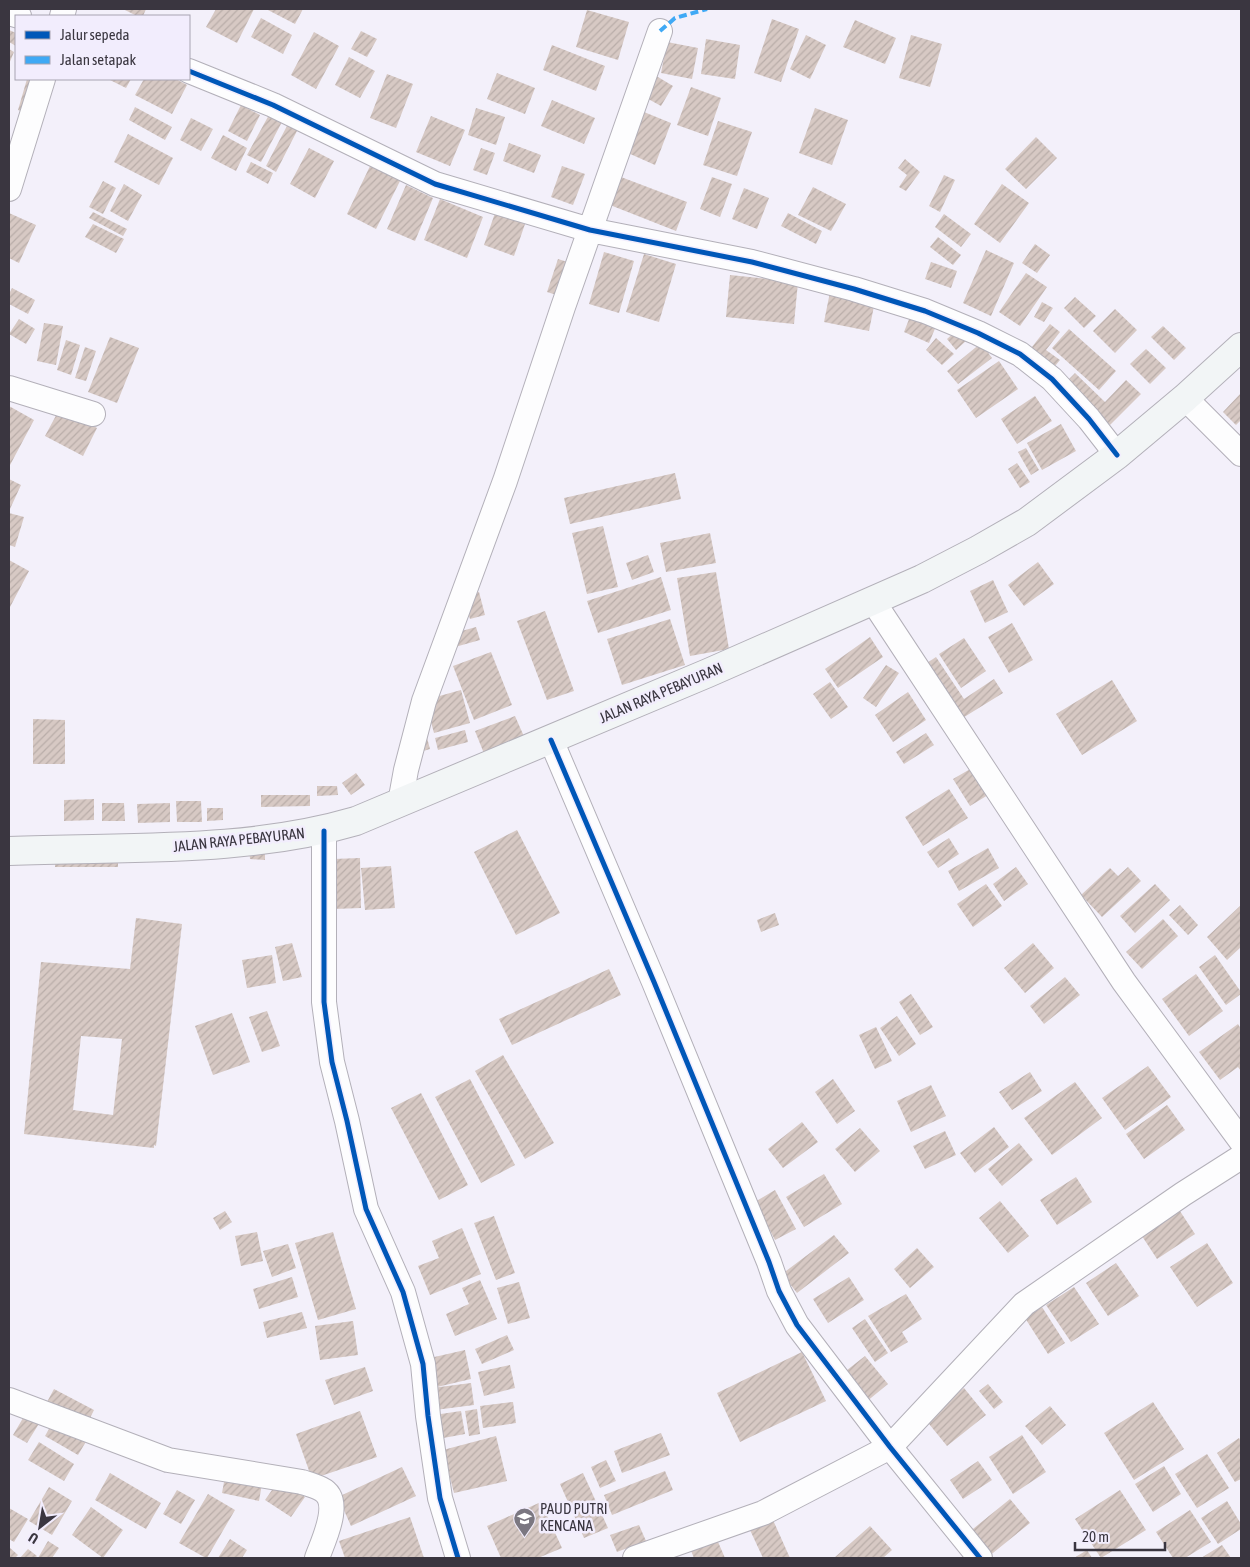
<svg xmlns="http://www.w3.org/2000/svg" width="1250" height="1567" font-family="'Asap Condensed',sans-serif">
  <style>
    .building { fill: url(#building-hatch); fill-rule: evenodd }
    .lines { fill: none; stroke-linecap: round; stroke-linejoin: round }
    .street-casing { stroke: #b3b0b9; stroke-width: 26 }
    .secondary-casing { stroke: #b3b0b9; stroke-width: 30 }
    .street { stroke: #fdfdfe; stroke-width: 24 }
    .secondary { stroke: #f2f5f6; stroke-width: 28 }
    .quiet { stroke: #3fa9f5; stroke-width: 4; stroke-dasharray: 8 4; stroke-linecap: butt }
    .cycleway-casing { stroke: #f2edfd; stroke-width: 8 }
    .cycleway { stroke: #0057b8; stroke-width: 5 }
    .labels { text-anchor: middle; stroke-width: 5; stroke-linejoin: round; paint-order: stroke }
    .street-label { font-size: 15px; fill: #3a3640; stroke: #f2edfd }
    .poi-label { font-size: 15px; fill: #3a3640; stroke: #f2edfd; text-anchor: start }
  </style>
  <defs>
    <pattern id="building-hatch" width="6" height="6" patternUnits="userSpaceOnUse" patternTransform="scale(1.25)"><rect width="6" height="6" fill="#d7c9c4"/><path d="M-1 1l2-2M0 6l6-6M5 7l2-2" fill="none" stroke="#b9ada9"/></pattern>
  </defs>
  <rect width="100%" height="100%" fill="#f3f0fa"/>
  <path class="building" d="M123 9H146L143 16H137Z
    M216 9H254L237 43 206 27Z
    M266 9H303L295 24Z
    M587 10 629 22 618 60 576 47Z
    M261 18 292 35 283 54 251 37Z
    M772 19 799 29 781 82 754 73Z
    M855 20 896 38 885 64 843 47Z
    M9 30 16 33V46L9 42Z
    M361 31 377 39 367 57 351 49Z
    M314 32 339 46 316 89 291 75Z
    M806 35 826 45 810 79 790 69Z
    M911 35 942 44 930 87 899 78Z
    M706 39 740 45 735 79 701 74Z
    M667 42 698 48 692 79 661 73Z
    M552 45 605 66 596 91 543 70Z
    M9 49 14 52 9 64Z
    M349 57 375 71 360 98 335 85Z
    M497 73 535 88 525 114 487 99Z
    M387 74 413 84 396 128 370 118Z
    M653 74 673 86 661 106 641 95Z
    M27 79H42L31 115 18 110Z
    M108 79H131L126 88Z
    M144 79H176L187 85 172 114 135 95Z
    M691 87 721 98 708 136 677 125Z
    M552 100 595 118 584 144 541 126Z
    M241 105 260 115 247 141 228 131Z
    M135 107 172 127 165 140 129 120Z
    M476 108 505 117 496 145 468 135Z
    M815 108 848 120 832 165 799 153Z
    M644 112 671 123 655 165 628 153Z
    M270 113 283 120 261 162 247 155Z
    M431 116 465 130 450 166 416 152Z
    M191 118 213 129 201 151 180 140Z
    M718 121 752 132 737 176 703 165Z
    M288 124 298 129 276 172 266 166Z
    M128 134 173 158 159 185 114 162Z
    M223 135 247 148 236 171 211 158Z
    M1036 137 1057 158 1026 189 1005 169Z
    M509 143 541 155 534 173 503 161Z
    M309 148 334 161 315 198 290 184Z
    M481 148 495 153 487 175 473 170Z
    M905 159 920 172 906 191 899 187 907 175 898 168Z
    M251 162 273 173 268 184 246 172Z
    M371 164 401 179 376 229 347 214Z
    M562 166 585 174 573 205 551 197Z
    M944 175 955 180 940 212 929 206Z
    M621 177 687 202 676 231 610 205Z
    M712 177 732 184 720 217 700 209Z
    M103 181 116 188 103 214 89 207Z
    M124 184 142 195 128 221 110 211Z
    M1002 184 1029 203 1000 243 974 224Z
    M406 185 433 198 415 241 387 229Z
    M813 187 846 204 831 231 798 215Z
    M744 188 769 198 757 229 732 219Z
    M440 199 483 217 467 258 424 240Z
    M93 212 127 229 123 236 89 218Z
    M9 213 36 225 19 263 9 258Z
    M495 213 525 224 514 256 484 245Z
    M788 213 822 231 816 244 781 226Z
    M944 214 971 234 961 247 935 227Z
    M93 224 124 239 116 253 85 237Z
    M938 237 961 255 953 265 930 247Z
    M1035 244 1050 255 1037 273 1022 263Z
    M986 250 1014 263 991 316 963 303Z
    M604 252 634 261 619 313 589 304Z
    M644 254 676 264 659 322 626 312Z
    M558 259 574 264 563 297 547 292Z
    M931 262 957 271 951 288 925 279Z
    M1026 273 1047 287 1020 326 999 312Z
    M730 275 798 282 794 324 726 317Z
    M12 288 35 300 28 314 9 304V294Z
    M830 292 875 301 869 331 824 322Z
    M1075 297 1096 316 1084 328 1064 308Z
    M1042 302 1053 308 1044 322 1034 317Z
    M913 309 939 319 929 343 904 332Z
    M1115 309 1137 330 1115 353 1093 331Z
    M19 319 35 329 26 344 9 334Z
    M44 323 63 326 56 365 37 361Z
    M1050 324 1060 332 1046 350 1060 360 1051 371 1028 352Z
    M1163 326 1186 348 1174 360 1151 337Z
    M958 329 967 340 956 350 947 339Z
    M1069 329 1116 371 1099 390 1052 348Z
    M110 337 139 348 117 403 88 392Z
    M936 338 954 354 942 365 926 350Z
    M66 340 80 345 71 375 57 370Z
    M981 343 992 358 958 384 947 371Z
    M85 347 96 351 86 381 75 378Z
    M1146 349 1166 368 1150 384 1130 364Z
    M999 361 1018 389 976 418 957 390Z
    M1075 373 1105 402 1126 380 1141 394 1110 425 1066 382Z
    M1241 393V420L1236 425 1223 412Z
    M1035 396 1052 421 1017 444 1001 419Z
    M9 406 34 420 9 467Z
    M60 408 97 428 83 456 45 436Z
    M1061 424 1076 451 1042 470 1027 443Z
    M1026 448 1039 470 1031 475 1018 452Z
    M1017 463 1030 482 1020 488 1008 469Z
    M675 473 681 499 570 524 564 498Z
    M9 479 21 485 10 509H9Z
    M9 513 24 517 15 547 9 545Z
    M603 526 618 587 587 594 572 533Z
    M710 533 716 563 666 572 660 543Z
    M648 555 654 572 632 580 626 563Z
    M9 560 29 571 9 609Z
    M1038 562 1054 584 1024 606 1008 585Z
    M716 572 729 649 690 656 677 578Z
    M661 577 671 610 598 633 587 601Z
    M993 580 1008 612 985 623 970 591Z
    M479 592 485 615 470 619 463 596Z
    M545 611 574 691 547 700 517 621Z
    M670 619 685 665 622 685 607 639Z
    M1012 623 1033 660 1009 673 988 637Z
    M476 627 480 640 455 647 451 634Z
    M870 637 883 657 838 688 825 669Z
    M964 638 986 671 961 688 939 654Z
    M491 652 512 705 474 720 453 666Z
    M936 657 964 699 994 679 1003 693 961 719 924 665Z
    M886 665 899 673 876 707 863 698Z
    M1112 680 1137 721 1082 755 1056 714Z
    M830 682 848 707 831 719 813 694Z
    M461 690 470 723 434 733 425 700Z
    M908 692 926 720 893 742 875 715Z
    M515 716 526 741 485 756 475 731Z
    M33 719 65 720V764H33Z
    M465 730 468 742 438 750 435 738Z
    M926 733 934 745 904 764 896 752Z
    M426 734 430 749 420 752Z
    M972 768 988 795 970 806 953 779Z
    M356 773 365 785 351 795 342 783Z
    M317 786H337L338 795 317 796Z
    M949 789 968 818 923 846 905 817Z
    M261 795H310V806L261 807Z
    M94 799V820L64 821V800Z
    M176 801H201L202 822H177Z
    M102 803H124L125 821H102Z
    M170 803V822L138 823 137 804Z
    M207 808H223V820L207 821Z
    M517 830 560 913 516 935 474 852Z
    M949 838 959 854 938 868 927 852Z
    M265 847V860L250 859 249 848Z
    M988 848 999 868 959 891 948 871Z
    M118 854V867H55V856Z
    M360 858 361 908 334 909 333 859Z
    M391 866 395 908 365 910 361 868Z
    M1016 867 1028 884 1004 901 993 884Z
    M1128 867 1141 881 1102 917 1081 895 1110 868 1118 876Z
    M986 884 1002 906 973 927 957 904Z
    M1155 884 1170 900 1135 933 1120 916Z
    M1180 905 1198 925 1188 935 1169 915Z
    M1241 905V947L1227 960 1207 937Z
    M775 913 779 925 761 932 757 920Z
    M136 918 182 924 156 1146 154 1145V1148L24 1134 41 962 130 969ZM81 1036 122 1039 113 1115 73 1110Z
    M1163 919 1178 936 1142 969 1126 952Z
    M292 943 302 977 283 981 275 947Z
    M1033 943 1054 968 1025 993 1004 968Z
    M272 955 276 983 247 988 242 960Z
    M1215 955 1241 992V994L1226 1005 1199 967Z
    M609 969 621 995 512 1045 499 1019Z
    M1196 974 1223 1011 1189 1036 1162 999Z
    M1065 977 1080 995 1044 1024 1030 1006Z
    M911 994 933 1027 920 1035 899 1002Z
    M267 1011 280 1046 262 1052 249 1017Z
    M232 1013 250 1062 213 1075 195 1026Z
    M897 1016 916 1044 899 1056 880 1028Z
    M1238 1024 1241 1029V1071L1238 1067 1220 1080 1199 1052Z
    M876 1027 892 1061 875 1069 859 1035Z
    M503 1055 554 1143 525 1159 475 1071Z
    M1148 1066 1171 1097 1125 1130 1102 1098Z
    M1030 1072 1042 1091 1012 1110 999 1092Z
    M470 1079 515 1165 481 1183 435 1097Z
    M833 1079 855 1111 837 1124 815 1092Z
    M1075 1082 1102 1118 1052 1155 1024 1118Z
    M931 1085 946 1116 911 1132 897 1101Z
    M421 1093 468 1185 439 1200 391 1108Z
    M1167 1105 1185 1130 1144 1159 1126 1134Z
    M802 1122 818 1142 783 1168 768 1149Z
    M994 1127 1009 1147 975 1173 960 1153Z
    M860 1128 880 1151 855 1172 835 1149Z
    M945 1131 956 1155 925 1169 913 1146Z
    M1019 1143 1033 1160 1002 1186 988 1169Z
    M824 1174 842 1204 804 1227 786 1197Z
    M1076 1177 1092 1202 1057 1225 1040 1200Z
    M775 1190 796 1229 775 1240 755 1202Z
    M1000 1201 1029 1236 1008 1253 979 1218Z
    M1176 1205 1195 1234 1157 1259 1138 1230Z
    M225 1211 232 1222 220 1230 213 1218Z
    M494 1216 515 1273 496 1280 474 1223Z
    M462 1228 481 1274 430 1295 418 1266 439 1258 432 1241Z
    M257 1232 263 1261 241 1266 235 1236Z
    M333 1232 356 1309 318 1320 295 1243Z
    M834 1235 849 1253 797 1293 782 1274Z
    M1207 1243 1233 1283 1197 1307 1170 1267Z
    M288 1244 296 1268 272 1277 263 1251Z
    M917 1248 934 1267 910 1288 894 1269Z
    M1116 1263 1139 1296 1108 1316 1086 1283Z
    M292 1277 298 1297 259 1309 253 1289Z
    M849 1277 864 1300 828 1323 813 1299Z
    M480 1280 497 1319 455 1336 446 1314 469 1304 462 1288Z
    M519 1282 530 1318 508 1324 497 1288Z
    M1074 1287 1099 1324 1071 1342 1046 1305Z
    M906 1294 922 1319 902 1332 908 1342 891 1352 868 1316Z
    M1042 1307 1065 1343 1048 1354 1025 1318Z
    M302 1312 307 1328 267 1338 263 1322Z
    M865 1319 888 1353 875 1362 852 1328Z
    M353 1321 358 1355 320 1360 315 1326Z
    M507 1335 514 1350 482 1364 475 1349Z
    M465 1350 471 1379 437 1387 430 1358Z
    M802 1352 826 1401 740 1442 717 1393Z
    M865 1356 888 1384 866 1402 842 1374Z
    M510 1365 515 1388 484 1396 478 1372Z
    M365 1367 373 1391 334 1405 325 1380Z
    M471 1383 474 1405 435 1410 432 1388Z
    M988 1384 1003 1402 994 1409 979 1391Z
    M964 1388 986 1415 947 1446 925 1419Z
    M54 1389 94 1410 87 1424 47 1402Z
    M513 1402 516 1423 483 1428 480 1406Z
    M1153 1402 1184 1449 1134 1480 1104 1433Z
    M1050 1406 1066 1425 1042 1445 1025 1426Z
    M477 1409 480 1434 469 1436 465 1411Z
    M360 1411 377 1457 312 1479 296 1434Z
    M461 1411 465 1434 438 1439 434 1415Z
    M26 1413 40 1422 27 1443 13 1435Z
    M54 1420 87 1440 78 1455 45 1436Z
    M661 1433 670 1455 622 1473 614 1451Z
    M1022 1435 1046 1472 1013 1494 989 1457Z
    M496 1436 507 1481 454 1493 443 1450Z
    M1239 1438 1241 1442V1479L1235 1482 1217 1453Z
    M39 1442 74 1464 64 1481 28 1460Z
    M1207 1454 1229 1488 1197 1508 1175 1474Z
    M606 1460 616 1481 600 1488 591 1467Z
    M978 1461 992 1480 963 1499 950 1480Z
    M1164 1466 1181 1494 1153 1512 1135 1484Z
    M402 1467 416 1496 351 1526 338 1497Z
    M226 1471 263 1478 259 1501 222 1493Z
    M665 1471 673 1490 612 1515 604 1495Z
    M110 1473 161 1503 146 1529 95 1500Z
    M583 1473 608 1528 584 1538 560 1484Z
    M279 1480 305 1497 291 1517 265 1500Z
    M49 1487 72 1501 52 1535 29 1521Z
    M177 1490 195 1500 181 1524 163 1514Z
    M1120 1490 1146 1530 1101 1558 1075 1519Z
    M208 1494 235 1510 207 1558H206L179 1543Z
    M1010 1499 1030 1523 988 1557 968 1533Z
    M1227 1501 1241 1524V1529L1218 1544 1201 1518Z
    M541 1502 562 1548 538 1558H501L487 1526Z
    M91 1507 123 1530 103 1558 72 1535Z
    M9 1508 28 1519 14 1542 9 1539Z
    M1190 1510 1211 1542 1185 1558H1173L1156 1532Z
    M410 1517 424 1558H345L339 1541Z
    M773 1520 790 1558H763L750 1530Z
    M639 1525 646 1541 617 1552 610 1535Z
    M870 1526 892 1550 883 1558H834Z
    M715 1535 725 1558H694L689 1546Z
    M230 1539 247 1550 242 1558H218Z
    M48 1541 59 1548 52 1558H38Z
    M1222 1545 1231 1558H1201Z
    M9 1547 18 1555 15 1558H9Z
    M28 1549 37 1556 35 1558H20Z
    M1087 1550 1092 1558H1074Z"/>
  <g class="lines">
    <defs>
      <path id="street" d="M9 13 19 16
        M62 16 64 9
        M189 71 273 105 435 184 590 230 752 262 854 289 925 311 978 333 1020 354 1052 379 1089 419 1117 455
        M9 189 43 79
        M9 388 93 414
        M1185 398 1241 454
        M873 601 1124 982 1241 1141
        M551 740 654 982 769 1262 779 1291 797 1325 890 1447 980 1558
        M400 803 406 770 424 701 505 481 563 307 660 31
        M324 831V1002L332 1062 347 1121 366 1209 403 1292 423 1364 428 1416 440 1498 458 1558
        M9 1400 168 1460 302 1482C308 1484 315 1486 321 1489 344 1500 323 1541 317 1558
        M635 1558 763 1513 890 1447 1024 1304 1183 1194 1241 1157"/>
      <path id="secondary" d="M9 851C125 846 243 854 356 821L708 673 922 579 978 550 1027 522 1117 455 1185 398 1241 347"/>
    </defs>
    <use href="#street" class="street-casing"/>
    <use href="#secondary" class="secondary-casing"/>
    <use href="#street" class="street"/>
    <use href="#secondary" class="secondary"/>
    <path class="quiet" d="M660 31 675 18 707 9"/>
    <defs>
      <path id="cycleway" d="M189 71 273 105 435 184 590 230 752 262 854 289 925 311 978 333 1020 354 1052 379 1089 419 1117 455
        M551 740 654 982 769 1262 779 1291 797 1325 890 1447 980 1558
        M324 831V1002L332 1062 347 1121 366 1209 403 1292 423 1364 428 1416 440 1498 458 1558"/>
    </defs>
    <use href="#cycleway" class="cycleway-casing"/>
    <use href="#cycleway" class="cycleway"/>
  </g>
  <defs>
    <symbol id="school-pin" viewBox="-11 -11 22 30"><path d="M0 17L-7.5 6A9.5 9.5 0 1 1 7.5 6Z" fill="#7b7781" stroke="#f2edfd"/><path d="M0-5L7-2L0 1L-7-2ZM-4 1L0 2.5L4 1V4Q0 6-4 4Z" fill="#fff"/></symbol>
  </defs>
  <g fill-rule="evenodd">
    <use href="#school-pin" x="512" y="1506" width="25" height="34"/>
  </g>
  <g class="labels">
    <g class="street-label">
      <text transform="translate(661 693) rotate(-23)" y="5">JALAN RAYA PEBAYURAN</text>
      <text transform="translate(239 840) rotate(-6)" y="5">JALAN RAYA PEBAYURAN</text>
    </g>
    <g class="poi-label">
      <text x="540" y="1514">PAUD PUTRI<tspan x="540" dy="17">KENCANA</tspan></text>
    </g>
  </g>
  <rect width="1250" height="1567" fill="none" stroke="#3a3640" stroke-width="20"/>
  <rect x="15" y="15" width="175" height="65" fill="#f2edfd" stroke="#a8a4b1"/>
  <rect x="25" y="31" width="25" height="8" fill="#0057b8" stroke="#a8a4b1"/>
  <text x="60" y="40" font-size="15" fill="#3a3640">Jalur sepeda</text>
  <rect x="25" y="56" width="25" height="8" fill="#3fa9f5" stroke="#a8a4b1"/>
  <text x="60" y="65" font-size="15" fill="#3a3640">Jalan setapak</text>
  <g transform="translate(40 1527) rotate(211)" stroke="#f2edfd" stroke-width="4" paint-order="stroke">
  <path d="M0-4L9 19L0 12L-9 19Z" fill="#3a3640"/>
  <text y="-8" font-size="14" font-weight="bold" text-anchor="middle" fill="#3a3640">U</text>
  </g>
  <path d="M1075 1542v8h90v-8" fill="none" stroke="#3a3640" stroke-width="2.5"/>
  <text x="1082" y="1542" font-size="15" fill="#3a3640" stroke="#f2edfd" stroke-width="4" paint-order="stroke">20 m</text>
</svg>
